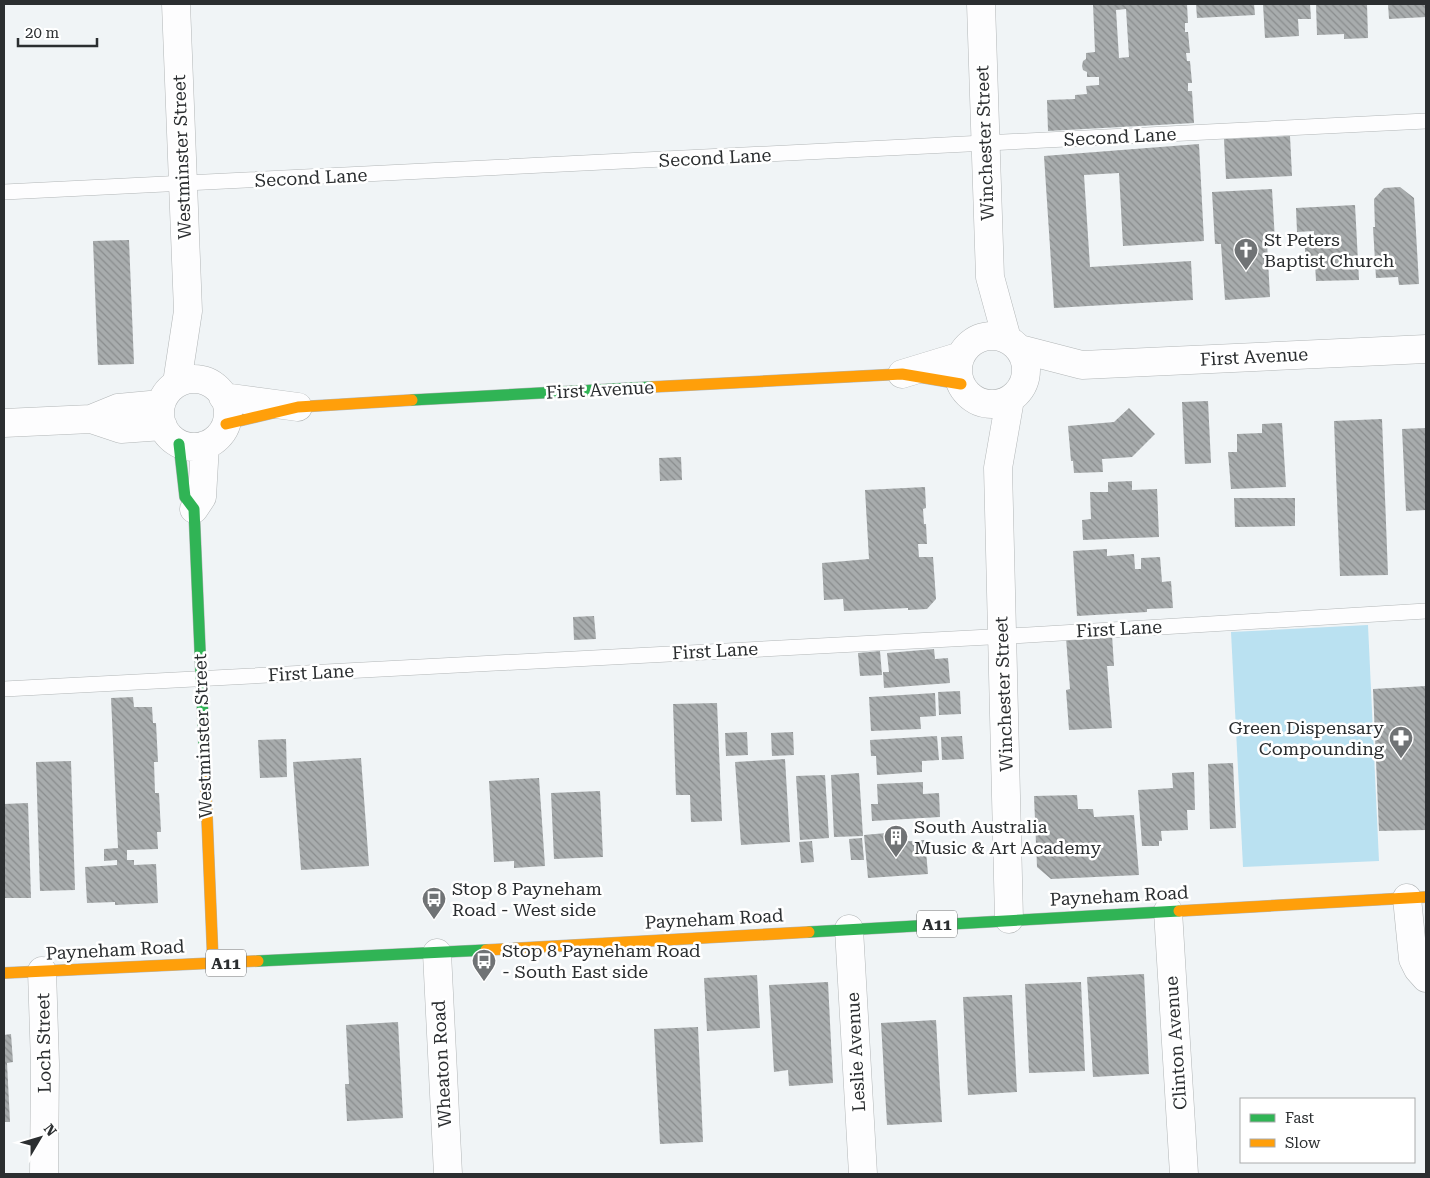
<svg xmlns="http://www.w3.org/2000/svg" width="1430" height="1178" font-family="'Roboto Serif',serif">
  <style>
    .grass { fill: #bae1f1 }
    .building { fill: url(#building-back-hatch); fill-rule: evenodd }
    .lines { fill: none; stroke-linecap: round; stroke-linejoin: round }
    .lane-casing { stroke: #b2b6b7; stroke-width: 16 }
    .street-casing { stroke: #b2b6b7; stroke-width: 29 }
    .fast-casing { stroke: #b2b6b7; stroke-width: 12 }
    .slow-casing { stroke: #b2b6b7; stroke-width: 12 }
    .lane { stroke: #fdfdfe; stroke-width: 15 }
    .street { stroke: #fdfdfe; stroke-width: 28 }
    .fast { stroke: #30b455; stroke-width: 11 }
    .slow { stroke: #ff9f0a; stroke-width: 11 }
    .labels { text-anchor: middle; stroke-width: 5; stroke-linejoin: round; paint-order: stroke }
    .shield { fill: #fff; stroke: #6b6d6e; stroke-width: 1 }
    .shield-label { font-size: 16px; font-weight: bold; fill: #2b2e30 }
    .street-label { font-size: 18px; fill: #2b2e30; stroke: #fff }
    .poi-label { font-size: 18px; fill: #2b2e30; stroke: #fff; text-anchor: start }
  </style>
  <defs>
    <pattern id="building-back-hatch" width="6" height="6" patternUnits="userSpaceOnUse" patternTransform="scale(1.25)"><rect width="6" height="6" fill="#a8acad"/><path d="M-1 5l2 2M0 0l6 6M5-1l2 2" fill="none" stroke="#898c8d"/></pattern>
  </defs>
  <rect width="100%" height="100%" fill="#f0f4f6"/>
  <path class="grass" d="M1368 625 1379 861 1243 867 1231 632Z"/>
  <path class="building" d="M1093 4H1187L1188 23H1185V32H1188L1190 53H1186L1187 61H1190L1192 83H1188V91H1192L1194 123 1048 131 1047 100 1075 99V95L1087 94 1086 86 1099 85V77H1087V72L1083 70 1082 66 1083 61 1086 59V53L1095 52ZM1126 9 1129 57 1119 58 1116 10Z
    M1196 4H1254L1255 15 1197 18Z
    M1263 4H1310L1311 19H1298L1299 36 1265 38Z
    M1316 4H1367L1368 38 1344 39V34L1317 35Z
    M1388 4H1426V17L1389 19Z
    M1290 136 1292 176 1226 179 1224 139Z
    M1199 144 1204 241 1123 246 1119 173 1084 175 1090 267 1191 261 1193 300 1054 308 1044 156Z
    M1400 187 1414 198 1419 284 1399 285 1398 277 1376 278 1373 227H1375L1374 199 1384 188Z
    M1272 189 1275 241 1267 242 1270 297 1225 300 1221 244H1215L1212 192Z
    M1355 205 1359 280 1316 281 1315 263H1305V241L1314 240V231L1297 232 1296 208Z
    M129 240 134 364 98 365 93 241Z
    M1208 401 1211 463 1185 464 1182 402Z
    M1129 408 1155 434 1132 457 1102 459 1103 472 1074 473 1073 461H1071L1068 426 1114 422Z
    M1382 419 1388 575 1340 576 1334 421Z
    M1282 423 1286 487 1231 489 1228 452H1237V434L1262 433V424Z
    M1426 428V510L1406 511 1402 429Z
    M681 457 682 480 660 481 659 458Z
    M1132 481V490L1157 489 1159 537 1083 540 1082 520 1091 519 1090 492H1108V482Z
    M925 487 926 508 923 509 924 524H926L927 544H918L919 557H933L936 599 927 609 908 610V608L844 611 843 599 824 600 822 563 869 559 865 490Z
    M1234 498H1295V526L1235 527Z
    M1107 549V556L1134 554 1135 569H1141V558L1160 557 1162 582 1171 581 1173 608 1147 609V612L1077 616 1073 551Z
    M594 616 596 639 574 640 573 617Z
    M1112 635 1114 666H1107L1112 728 1069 730 1066 690 1070 689 1066 638Z
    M934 649 935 659 948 658 950 683 884 688 883 672H889L887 653Z
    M880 651 882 675 860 676 858 653Z
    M1426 686V830L1379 831 1373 689Z
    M960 691 961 714 939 715 938 692Z
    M935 693 936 716 920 717 921 729 871 731 869 697Z
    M133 697 134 707H152L153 723H156L158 762H154L155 793H159L161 832H157L158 849 127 850V860H134V865L156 864 158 903 115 905V902L87 903 85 867 117 865V860L104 861V849L118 848 111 698Z
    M717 703 722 821 691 822 690 795H676L673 704Z
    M747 732 748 755 726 756 725 733Z
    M793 732 794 755 772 756 771 733Z
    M937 736 939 760 922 761V772L877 775 876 756H871L870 740Z
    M962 736 964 759 942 760 941 737Z
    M286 739 287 777 260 778 258 740Z
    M361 758 369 866 301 870 293 762Z
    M785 759 790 842 741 845 735 762Z
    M71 761 75 890 40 891 36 762Z
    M1233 763 1236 828 1210 829 1208 764Z
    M1194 772 1195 810H1187L1188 830 1161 831 1162 841H1159V846H1142L1138 790 1173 788 1172 773Z
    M859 773 863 836 834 837 831 775Z
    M825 775 829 838 800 840 796 776Z
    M539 778 545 866 514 868V861L494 862 489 781Z
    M923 782V794L939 793 940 817 872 821 871 804H878L877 784Z
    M600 791 603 857 554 859 551 793Z
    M1077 795 1078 809H1093L1094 817 1134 815 1139 875 1051 879 1037 867 1034 796Z
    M28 803 31 898H4V804Z
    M897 832 898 842 925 840 928 874 868 878 864 835Z
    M862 838 864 860H851L849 839Z
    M812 841 814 862 801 863 799 842Z
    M1144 974 1149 1074 1093 1077 1087 977Z
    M757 975 760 1028 707 1031 704 978Z
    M828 982 833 1083 789 1086 788 1070 774 1072 769 985Z
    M1081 982 1085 1071 1029 1073 1025 984Z
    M1012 995 1017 1092 968 1095 963 997Z
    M936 1020 942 1122 887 1125 881 1023Z
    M398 1022 403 1118 347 1121 345 1084H349L346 1025Z
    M698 1027 703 1142 660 1144 654 1029Z
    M11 1034 13 1062 7 1063 10 1122H4V1035Z"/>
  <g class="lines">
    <defs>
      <path id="lane" d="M4 192 1426 121
        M4 689 1028 635 1426 611"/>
      <path id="street" d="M176 4 188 311 177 383
        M981 4 990 277 1007 339
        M958 370a34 34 0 1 1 68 0a34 34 0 1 1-68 0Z
        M1020 349 1082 365 1426 349
        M902 374 961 356
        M160 413a34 34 0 1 1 68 0a34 34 0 1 1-68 0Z
        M223 397 298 407
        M91 419 121 429 163 426
        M4 423 91 419 118 408 161 404
        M194 509 202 497 205 445
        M1407 898 1413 959 1418 969 1426 978
        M1168 911 1184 1174
        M1009 919 998 468 1010 399
        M849 929 863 1174
        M437 953 448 1174
        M42 971 45 1064 44 1174"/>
      <path id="fast" d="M412 400 651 387
        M179 444 185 497 194 509 205 768
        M809 932 1179 911
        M258 961 486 950"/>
      <path id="slow" d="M651 387 902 374 961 384
        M226 424 298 407 412 400
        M205 768 213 963
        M1179 911 1426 897
        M486 950 809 932
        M4 973 258 961"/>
    </defs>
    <use href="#lane" class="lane-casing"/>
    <use href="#street" class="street-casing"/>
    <use href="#fast" class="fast-casing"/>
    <use href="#slow" class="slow-casing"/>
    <use href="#lane" class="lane"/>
    <use href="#street" class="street"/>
    <use href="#fast" class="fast"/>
    <use href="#slow" class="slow"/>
  </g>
  <defs>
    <symbol id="church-pin" viewBox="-11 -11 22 30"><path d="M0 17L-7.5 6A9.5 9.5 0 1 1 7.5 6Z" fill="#707375" stroke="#fff"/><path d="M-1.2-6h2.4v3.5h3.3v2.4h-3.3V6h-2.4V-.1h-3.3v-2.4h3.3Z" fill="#fff"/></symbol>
    <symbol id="pharmacy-pin" viewBox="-11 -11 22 30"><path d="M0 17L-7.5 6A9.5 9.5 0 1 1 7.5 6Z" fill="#707375" stroke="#fff"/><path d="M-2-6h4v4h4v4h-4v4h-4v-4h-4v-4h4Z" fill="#fff"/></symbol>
    <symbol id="building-pin" viewBox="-11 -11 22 30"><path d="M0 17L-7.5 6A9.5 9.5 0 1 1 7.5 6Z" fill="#707375" stroke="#fff"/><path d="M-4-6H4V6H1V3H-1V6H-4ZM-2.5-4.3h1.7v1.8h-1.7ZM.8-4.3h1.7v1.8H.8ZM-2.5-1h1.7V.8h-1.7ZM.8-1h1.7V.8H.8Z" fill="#fff"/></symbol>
    <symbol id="bus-pin" viewBox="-11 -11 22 30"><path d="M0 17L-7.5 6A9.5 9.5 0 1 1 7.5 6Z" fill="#707375" stroke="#fff"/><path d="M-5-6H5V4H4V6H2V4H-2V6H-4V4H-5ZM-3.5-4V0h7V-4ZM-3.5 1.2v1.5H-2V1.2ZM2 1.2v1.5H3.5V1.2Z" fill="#fff"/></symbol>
  </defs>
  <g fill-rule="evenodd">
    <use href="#church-pin" x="1232" y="236" width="28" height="38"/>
    <use href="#pharmacy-pin" x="1387" y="724" width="28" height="38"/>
    <use href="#building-pin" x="882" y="823" width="28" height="38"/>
    <use href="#bus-pin" x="420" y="885" width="28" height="38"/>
    <use href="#bus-pin" x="470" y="947" width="28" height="38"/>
  </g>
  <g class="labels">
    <g class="shield">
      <rect x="917" y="910.5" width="40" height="27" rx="4"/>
      <rect x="206" y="949.5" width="40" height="27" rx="4"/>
    </g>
    <g class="shield-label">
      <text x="937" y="930">A11</text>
      <text x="226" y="969">A11</text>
    </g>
    <g class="street-label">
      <text transform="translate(1120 137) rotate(-3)" y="6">Second Lane</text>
      <text transform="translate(985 143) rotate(-92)" y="6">Winchester Street</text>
      <text transform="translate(182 157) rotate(-92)" y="6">Westminster Street</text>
      <text transform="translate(715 158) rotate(-3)" y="6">Second Lane</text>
      <text transform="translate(311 178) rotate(-3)" y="6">Second Lane</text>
      <text transform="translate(1254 357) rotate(-3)" y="6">First Avenue</text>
      <text transform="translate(600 390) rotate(-3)" y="6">First Avenue</text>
      <text transform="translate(1119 629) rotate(-3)" y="6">First Lane</text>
      <text transform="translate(715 651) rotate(-3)" y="6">First Lane</text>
      <text transform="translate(311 673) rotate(-3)" y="6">First Lane</text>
      <text transform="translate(1004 694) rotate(-92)" y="6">Winchester Street</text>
      <text transform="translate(203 736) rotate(-92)" y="6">Westminster Street</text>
      <text transform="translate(1119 896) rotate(-3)" y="6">Payneham Road</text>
      <text transform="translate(714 919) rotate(-3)" y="6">Payneham Road</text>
      <text transform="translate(115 950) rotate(-3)" y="6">Payneham Road</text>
      <text transform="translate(44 1043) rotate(-91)" y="6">Loch Street</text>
      <text transform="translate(1176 1043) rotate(-94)" y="6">Clinton Avenue</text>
      <text transform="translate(856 1052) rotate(-93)" y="6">Leslie Avenue</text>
      <text transform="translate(442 1064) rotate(-93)" y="6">Wheaton Road</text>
    </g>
    <g class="poi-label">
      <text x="1264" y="246">St Peters<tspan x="1264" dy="21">Baptist Church</tspan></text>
      <text x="1384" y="734" text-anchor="end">Green Dispensary<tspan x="1384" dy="21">Compounding</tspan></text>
      <text x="914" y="833">South Australia<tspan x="914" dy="21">Music &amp; Art Academy</tspan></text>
      <text x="452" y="895">Stop 8 Payneham<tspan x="452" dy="21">Road - West side</tspan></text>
      <text x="502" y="957">Stop 8 Payneham Road<tspan x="502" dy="21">- South East side</tspan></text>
    </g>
  </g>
  <rect width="1430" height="1178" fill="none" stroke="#2b2e30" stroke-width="10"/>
  <rect x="1240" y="1098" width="175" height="65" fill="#ffffff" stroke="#aaabac"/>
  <rect x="1250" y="1114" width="25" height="8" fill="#30b455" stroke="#aaabac"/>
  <text x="1285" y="1123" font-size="15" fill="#2b2e30">Fast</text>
  <rect x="1250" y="1139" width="25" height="8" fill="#ff9f0a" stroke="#aaabac"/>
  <text x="1285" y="1148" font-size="15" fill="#2b2e30">Slow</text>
  <g transform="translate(40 1138) rotate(52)" stroke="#ffffff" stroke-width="4" paint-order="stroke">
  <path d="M0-4L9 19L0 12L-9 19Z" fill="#2b2e30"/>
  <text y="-8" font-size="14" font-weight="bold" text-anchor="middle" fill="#2b2e30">N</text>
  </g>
  <path d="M18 38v8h79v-8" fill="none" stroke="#2b2e30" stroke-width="2.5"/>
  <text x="25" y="38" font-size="15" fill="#2b2e30" stroke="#ffffff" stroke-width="4" paint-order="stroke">20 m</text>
</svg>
